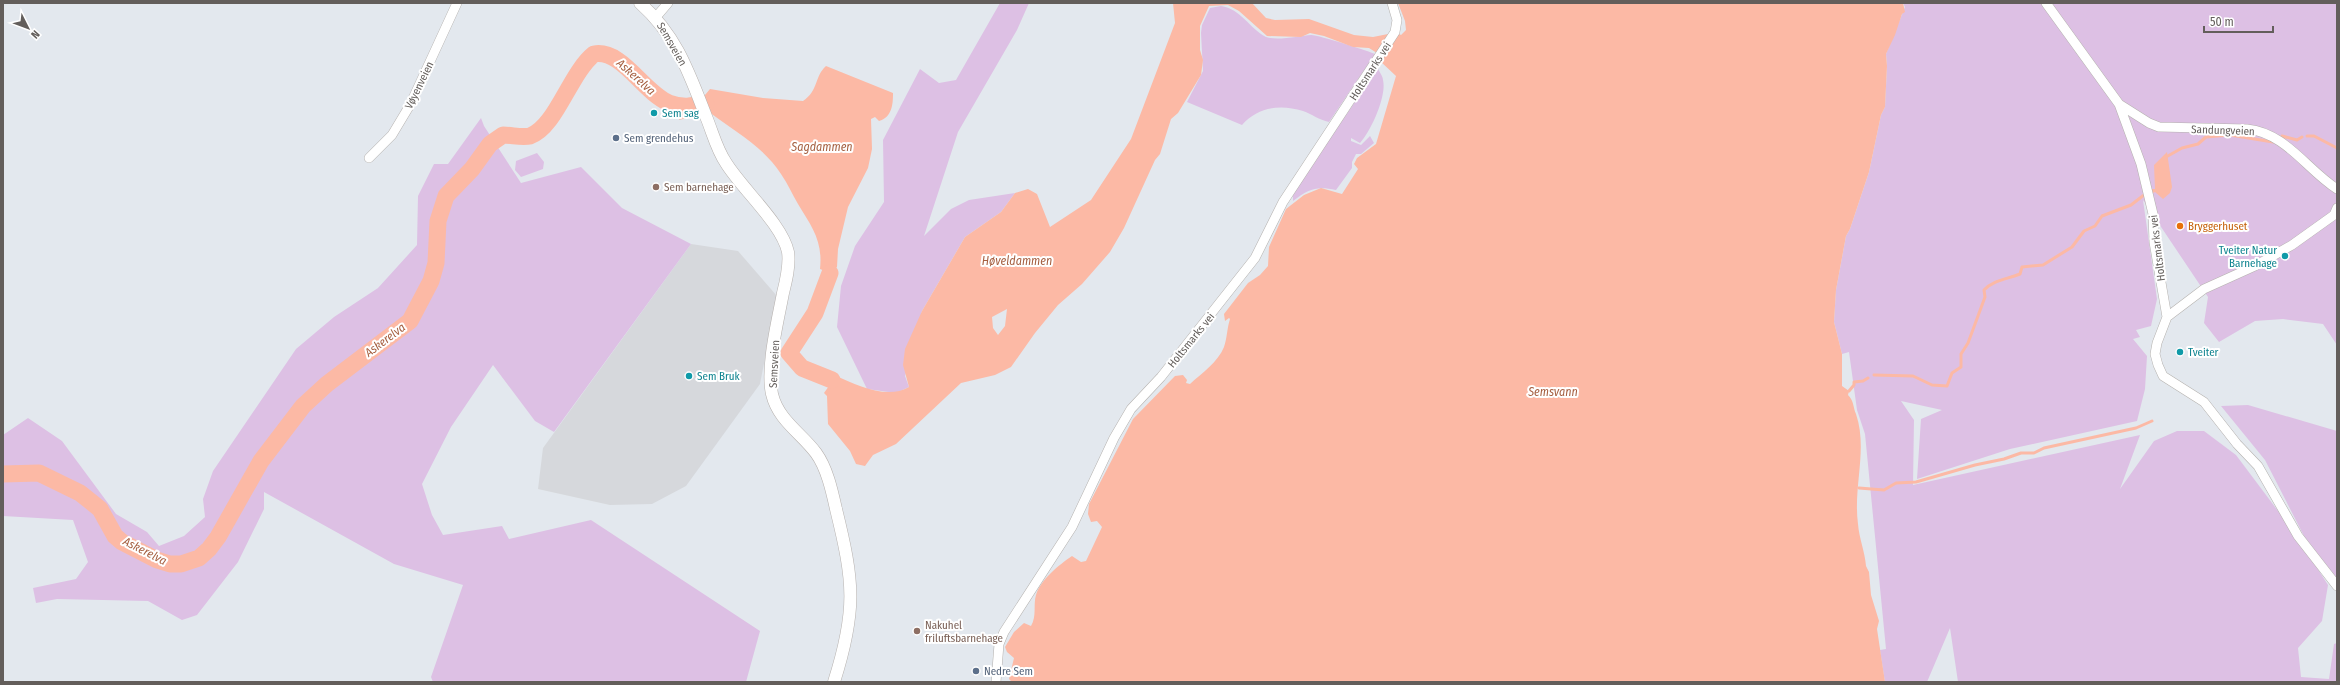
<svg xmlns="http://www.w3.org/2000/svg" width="2340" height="685" font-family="'Fira Sans Condensed',sans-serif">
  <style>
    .industrial { fill: #d6d8dc }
    .green { fill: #ddc0e4 }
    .water { fill: #fcb9a5; fill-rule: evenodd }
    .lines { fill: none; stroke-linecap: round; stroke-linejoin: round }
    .stream { stroke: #fcb9a5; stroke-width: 3 }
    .river { stroke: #fcb9a5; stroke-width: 17 }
    .street-casing { stroke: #b5b2af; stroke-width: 10 }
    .secondary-casing { stroke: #b6b1ae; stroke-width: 13 }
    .street { stroke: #fff; stroke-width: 9 }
    .secondary { stroke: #fff; stroke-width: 12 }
    .culture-dot { fill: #0f9aa8; stroke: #fff; stroke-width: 1.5 }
    .service-dot { fill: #5c6f8a; stroke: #fff; stroke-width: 1.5 }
    .education-dot { fill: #8d6e63; stroke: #fff; stroke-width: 1.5 }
    .food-dot { fill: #e8710a; stroke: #fff; stroke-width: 1.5 }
    .labels { text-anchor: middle; stroke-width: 4; stroke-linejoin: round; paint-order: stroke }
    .street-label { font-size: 11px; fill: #635e5b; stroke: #fff }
    .culture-label { font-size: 11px; fill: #0d838f; stroke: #fff; text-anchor: start }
    .service-label { font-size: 11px; fill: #4e5e75; stroke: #fff; text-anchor: start }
    .education-label { font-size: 11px; fill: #785e54; stroke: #fff; text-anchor: start }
    .food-label { font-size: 11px; fill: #c56008; stroke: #fff; text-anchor: start }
    .water-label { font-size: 12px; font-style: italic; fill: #a55f40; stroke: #fff }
  </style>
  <rect width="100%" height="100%" fill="#e3e8ee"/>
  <path class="industrial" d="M691 244 738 251 777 296 760 384 686 486 652 504 610 505 538 489 543 448Z"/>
  <path class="green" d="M1000 3H1029L1017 30 958 132 924 236 951 209 969 200 1015 193 1001 212 965 237 922 311 905 376 909 387 896 393 867 389 837 327 841 286 855 246 884 202 883 140 920 69 939 83 956 80Z
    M1903 3H2337V345L2323 324 2283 319 2255 321 2219 342 2204 323 2208 297 2143 200 2157 299 2151 326 2136 330 2140 337 2133 339 2147 356 2145 389 2137 421 2010 449 1917 479 1921 419 1942 410 1901 401 1914 420 1913 485 2140 435 2120 489 2154 441 2177 431H2204L2236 455 2296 535 2328 585 2322 621 2298 648 2301 677 2329 679 2334 644 2337 643V682H1958L1950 628 1927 682H1885L1880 650 1886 649 1865 434 1857 410 1849 352 1842 354 1834 322 1836 290 1846 236 1850 229 1869 172 1881 115 1885 107 1887 66 1886 54 1905 7Z
    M1221 6C1241 9 1249 28 1266 37 1276 41 1301 36 1311 35 1315 34 1372 52 1375 54L1329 122C1319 120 1312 114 1303 111 1280 104 1258 107 1242 125L1187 102 1203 71 1201 33 1202 25 1210 8Z
    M1378 68C1379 72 1383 76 1383 80 1387 96 1371 131 1360 143L1351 138V141L1361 145 1370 136 1374 143 1361 154H1356L1352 162V168L1336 190C1316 186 1309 189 1293 201V193Z
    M481 118 484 126 521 183 581 167 622 208 691 244 554 432 535 421 493 365 451 427 422 484 432 515 443 535 502 526 509 539 591 520 760 631 746 682H433L431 677 463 585 394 564 264 492V509L238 562 197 615 182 620 148 601 57 599 36 603 33 588 76 579 88 562 73 520 3 516V435L28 418 62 441 116 514 147 532 159 546 184 536 205 517 203 499 213 471 296 349 334 317 378 288 417 245 418 196 434 164H448Z
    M537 153 544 162 543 169 521 177 515 170 516 161Z
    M2248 405 2337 431V579L2305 538 2265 460 2221 406Z"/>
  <path class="water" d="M1173 3H1252L1266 18 1275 20 1309 19 1354 35 1373 37 1388 34 1377 53 1369 48 1353 47 1324 36 1310 33 1301 37 1267 36 1239 11 1228 5 1209 6 1200 26V50L1203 60 1201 75 1178 113 1171 119 1160 154 1155 160 1124 228 1110 252 1082 284 1058 305 1035 333 1011 367 995 375 961 383 896 444 873 455 865 466 856 464 850 451 828 424 827 396 824 393 836 376C857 385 887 400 909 387L903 365 905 349 922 311 965 237 1001 212 1015 193 1028 189 1037 194 1050 227 1091 200 1131 139 1175 23ZM1007 309 1005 326 998 335 993 328 992 317Z
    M1398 3H1903L1905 12 1902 14 1895 35 1886 54 1887 66 1885 107 1881 115 1869 172 1850 229 1846 236 1836 290 1834 322 1842 354V386L1849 391 1848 395C1854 401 1853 407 1856 414 1868 449 1853 487 1858 524 1859 538 1865 552 1866 566L1869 572 1871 595 1879 621 1877 629 1885 682H1012L1009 679 1014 658 1007 652 1005 647 1014 632 1024 623 1031 626C1037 616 1033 605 1036 595 1041 579 1059 565 1072 556L1081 562 1086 561 1102 527 1097 521 1091 522 1088 514 1089 504 1133 419 1175 376 1183 375 1187 380 1186 383 1190 384C1202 373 1218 362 1224 347 1227 339 1227 328 1230 319L1229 318 1225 321 1224 314 1248 283 1260 275 1268 266 1269 247 1286 209 1304 195 1321 188 1342 194 1358 169 1354 164 1357 158 1376 144 1396 76 1380 61 1388 48 1391 50 1392 47 1390 45 1397 33 1401 35 1406 30 1405 21Z
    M826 66 893 93C893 105 892 117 879 121L875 117 871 119 872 149 868 168 848 207 838 249 837 267 830 273 820 269C823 241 812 227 798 204 792 194 788 184 781 174 764 147 734 131 709 112L679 120 687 98 705 95 710 89 763 98 803 101C819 90 814 77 826 66Z
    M2167 152 2172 187 2170 193 2163 199 2155 192 2151 194V189H2155L2154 165Z"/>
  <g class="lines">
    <path class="stream" d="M2282 136 2297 140 2302 137
      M2307 136H2314L2337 148
      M2166 157 2182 148 2198 144 2206 137 2230 135 2273 142
      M1874 375 1913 376 1932 385 1947 386 1952 373 1961 367V354L1968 343 1985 297 1984 290C1993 280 2008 279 2020 274L2022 267 2043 265 2072 247 2084 231 2095 226 2102 216 2131 205 2144 195
      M1849 391 1854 385V382L1863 381 1868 378
      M1859 488 1884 490 1896 483 1916 482 1975 465 2004 459 2021 453H2034L2044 448 2136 428 2152 421"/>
    <path class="river" d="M830 273 815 313 789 353 802 368 832 380
      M3 474 39 473 80 493 100 509 115 536 122 542 157 560 170 564H181L199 558 209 549 218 537 261 461 303 406 327 384 410 321 431 281 436 263 438 221 446 196 472 169 490 144 503 135C512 135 522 138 530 136 556 127 570 73 594 54 622 49 643 92 669 103 681 108 693 106 706 104"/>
    <defs>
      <path id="street" d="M2046 3 2119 104 2141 164 2153 214 2154 242 2167 317
        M656 17 668 3
        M2119 104 2149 123 2159 127 2247 129C2286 133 2306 169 2337 189
        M369 158 392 135 410 105 457 3
        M2167 317 2157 343 2155 354 2158 365 2163 376 2204 402 2237 444 2258 466 2298 536 2337 586
        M2167 317 2204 289 2255 266 2292 245 2334 215 2337 208
        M996 682 999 644 1004 632 1072 527 1114 438 1131 409 1161 377 1255 258 1283 202 1395 32 1397 20 1392 3"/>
      <path id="secondary" d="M640 3C677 36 689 73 707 119 713 134 717 150 726 163 742 189 782 224 788 252 790 265 786 281 783 293 778 320 766 367 772 394 778 420 801 433 816 453 827 468 832 491 836 509 854 582 857 610 834 682"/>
    </defs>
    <use href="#street" class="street-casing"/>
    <use href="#secondary" class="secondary-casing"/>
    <use href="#street" class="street"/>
    <use href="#secondary" class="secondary"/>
  </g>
  <g class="culture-dot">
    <circle cx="654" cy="113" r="4"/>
    <circle cx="2285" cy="256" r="4"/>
    <circle cx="2180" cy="352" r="4"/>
    <circle cx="689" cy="376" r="4"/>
  </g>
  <g class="service-dot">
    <circle cx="616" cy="138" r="4"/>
    <circle cx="976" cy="671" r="4"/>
  </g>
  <g class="education-dot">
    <circle cx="656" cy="187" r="4"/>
    <circle cx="917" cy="631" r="4"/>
  </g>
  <circle class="food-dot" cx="2180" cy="226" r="4"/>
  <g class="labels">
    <g class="street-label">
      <text transform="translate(672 44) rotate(60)" y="4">Semsveien</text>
      <text transform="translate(1370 71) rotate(-57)" y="4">Holtsmarks vei</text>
      <text transform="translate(419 85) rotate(-64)" y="4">Vøyenveien</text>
      <text transform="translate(2223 130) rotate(2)" y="4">Sandungveien</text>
      <text transform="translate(2157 248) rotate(-97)" y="4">Holtsmarks vei</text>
      <text transform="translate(1191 340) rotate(-51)" y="4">Holtsmarks vei</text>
      <text transform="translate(774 364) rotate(-87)" y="4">Semsveien</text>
    </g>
    <g class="culture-label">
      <text x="662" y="117">Sem sag</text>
      <text x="2277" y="254" text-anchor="end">Tveiter Natur<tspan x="2277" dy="13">Barnehage</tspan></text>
      <text x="2188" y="356">Tveiter</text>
      <text x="697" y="380">Sem Bruk</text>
    </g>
    <g class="service-label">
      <text x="624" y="142">Sem grendehus</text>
      <text x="984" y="675">Nedre Sem</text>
    </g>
    <g class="education-label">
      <text x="664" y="191">Sem barnehage</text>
      <text x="925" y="629">Nakuhel<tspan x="925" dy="13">friluftsbarnehage</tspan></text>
    </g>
    <g class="food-label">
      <text x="2188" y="230">Bryggerhuset</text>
    </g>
    <g class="water-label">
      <text transform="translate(636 77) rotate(42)" y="4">Askerelva</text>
      <text x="822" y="151">Sagdammen</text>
      <text x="1017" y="265">Høveldammen</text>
      <text transform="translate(385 340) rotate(-37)" y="4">Askerelva</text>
      <text x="1553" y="396">Semsvann</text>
      <text transform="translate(145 551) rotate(27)" y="4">Askerelva</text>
    </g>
  </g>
  <rect width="2340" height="685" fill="none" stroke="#635e5b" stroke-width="8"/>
  <g transform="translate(28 28) rotate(132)" stroke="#ffffff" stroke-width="3" paint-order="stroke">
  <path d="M0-3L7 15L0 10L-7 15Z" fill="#635e5b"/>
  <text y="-6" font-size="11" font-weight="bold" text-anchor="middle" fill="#635e5b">N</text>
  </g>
  <path d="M2204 26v6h69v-6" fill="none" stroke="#635e5b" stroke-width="2"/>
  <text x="2210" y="26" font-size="12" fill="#635e5b" stroke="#ffffff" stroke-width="3" paint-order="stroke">50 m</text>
</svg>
